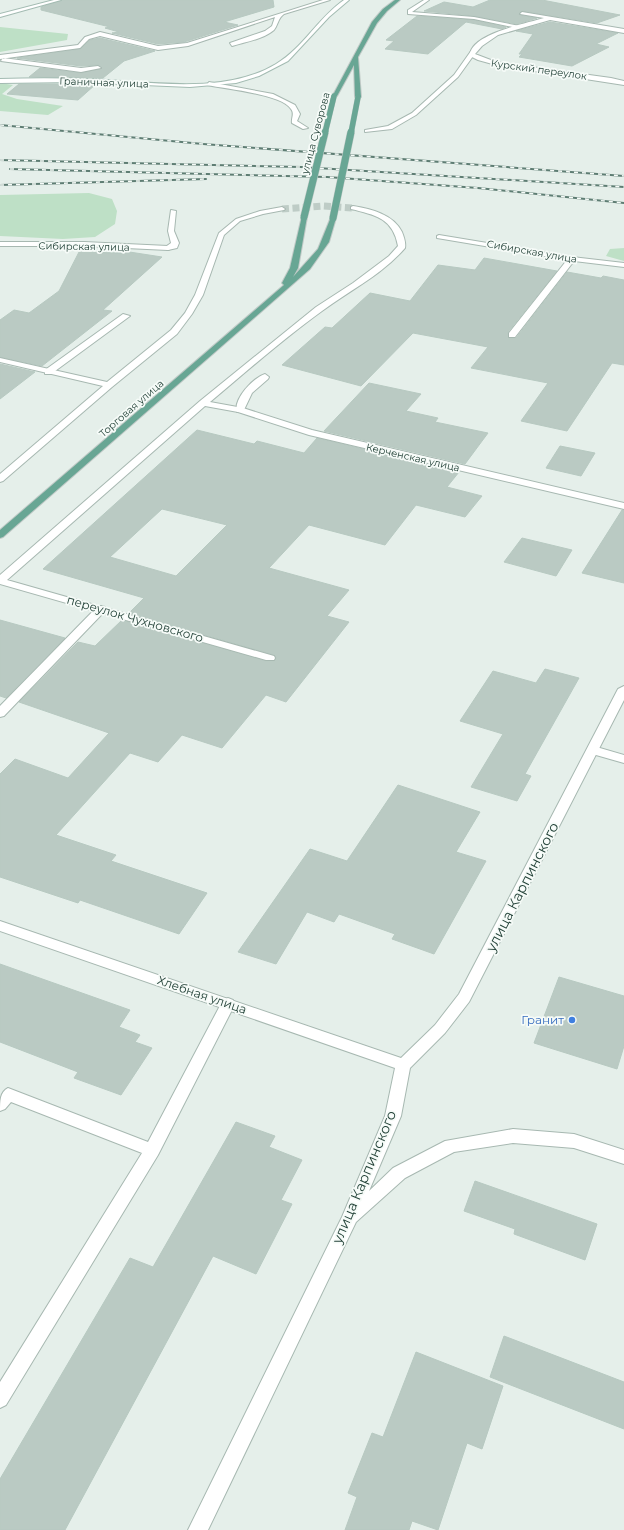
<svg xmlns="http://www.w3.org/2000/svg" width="624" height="1530" font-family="Montserrat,sans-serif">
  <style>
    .green { fill: #bee0c6 }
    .building { fill: #bacac3; stroke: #b7c9c1; fill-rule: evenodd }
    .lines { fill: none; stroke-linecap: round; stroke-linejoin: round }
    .street-tunnel { stroke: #beccc6; stroke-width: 7; stroke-dasharray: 7 3.5; stroke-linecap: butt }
    .lane-casing { stroke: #a7b8b1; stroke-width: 2 }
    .street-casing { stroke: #a7b8b1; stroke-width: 2 }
    .secondary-casing { stroke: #a3bbb2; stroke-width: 2 }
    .primary-casing { stroke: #c1cac7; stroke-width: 2 }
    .lane { fill: #fff; fill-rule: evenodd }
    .street { fill: #fff; fill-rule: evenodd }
    .secondary { fill: #fff; fill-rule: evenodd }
    .primary { fill: #68a694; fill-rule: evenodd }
    .rail-casing { stroke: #5e7d73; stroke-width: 2 }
    .rail { stroke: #f6fbf8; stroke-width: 1.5; stroke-dasharray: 4; stroke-linecap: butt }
    .primary-bridge-far1-casing { stroke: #c1cac7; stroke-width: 6; stroke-linecap: butt }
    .primary-bridge-casing { stroke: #c1cac7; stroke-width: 8; stroke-linecap: butt }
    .primary-bridge-far1 { stroke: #68a694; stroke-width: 5.5 }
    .primary-bridge { stroke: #68a694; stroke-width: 7 }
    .shop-dot { fill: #3f7fe0; stroke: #f6fbf8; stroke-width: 1.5 }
    .labels { text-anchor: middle; stroke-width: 3.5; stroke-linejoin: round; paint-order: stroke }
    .far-street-label { font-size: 10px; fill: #234238; stroke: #f6fbf8 }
    .street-label { font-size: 12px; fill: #234238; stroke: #f6fbf8 }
    .shop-label { font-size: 12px; fill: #366cbe; stroke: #f6fbf8; text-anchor: end }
    .near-street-label { font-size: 14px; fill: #234238; stroke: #f6fbf8 }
  </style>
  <rect width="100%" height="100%" fill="#e5efea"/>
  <path class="green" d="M0 27 68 34 67 40 0 52Z
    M0 83 13 85 2 94 17 99 63 106 48 115 0 111Z
    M89 193 112 199 117 211 115 224 95 237 63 239 0 236V195Z
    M624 248V261L606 256 610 249Z"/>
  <path class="building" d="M62 0H273L274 7 224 22 238 25 184 42 158 44 112 33 119 32 105 28 110 27 41 10V7Z
    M490 0H542L620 15 597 23 522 11 519 15 537 18 517 24 474 16 424 11 444 2 473 7Z
    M417 16 474 20 506 27 502 29 466 22 428 54 385 49 394 41 386 40Z
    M550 22 618 33 596 44 609 47 572 66 519 57 522 54H519L533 34 516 31Z
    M100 38 155 51 124 61 103 78 29 77 40 68 81 73 102 68 98 65 81 66 17 58 80 49 90 40Z
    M19 84H96L78 100 7 94Z
    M123 251 162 257 103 310 112 311 42 366 0 357V320L14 310 29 313 59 291 79 252 122 253Z
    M484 258 557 271 508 332 509 338H516L567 272 601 278 603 276 624 280V365L612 363 567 431 521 421 548 383 471 368 488 347 413 333 361 386 282 365 325 327 332 328 370 293 410 301 438 265 475 270Z
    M0 364 35 372 0 399Z
    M369 383 421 394 406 411 438 418 435 422 488 433 465 464 324 431Z
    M197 430 254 444 257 441 304 453 317 438 459 472 447 487 482 496 465 517 416 505 385 545 309 525 269 568 349 590 327 616 349 622 286 702 266 695 222 748 182 735 158 762 130 753 56 835 116 855 111 861 207 893 179 934 80 900 78 903 0 877V774L15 759 68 778 109 733 19 702 78 642 95 646 122 620 266 661H275L276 657 274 655 129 613 144 598 43 569ZM162 509 227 525 176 576 110 557Z
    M560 446 595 453 581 476 546 468Z
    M622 510H624V583L582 573Z
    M522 538 572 550 556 576 504 562Z
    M0 620 65 638 6 698 0 696Z
    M545 669 579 678 525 774 531 776 517 801 471 787 503 734 460 721 493 671 536 683Z
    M398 785 480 812 456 852 486 861 434 954 392 939 395 934 339 914 334 922 307 912 276 964 238 952 310 849 347 861Z
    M0 964 130 1010 119 1027 140 1035 135 1042 152 1048 121 1095 74 1078 78 1072 0 1042Z
    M559 977 624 996V1046L617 1069 534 1043Z
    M236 1122 275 1136 269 1147 302 1160 281 1200 292 1204 256 1274 213 1256 65 1530H0V1479L130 1258 153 1267Z
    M475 1181 597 1224 585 1260 514 1234 515 1229 464 1211Z
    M504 1336 624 1382V1429L490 1377Z
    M416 1352 503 1386 482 1449 467 1443 438 1530 412 1521 409 1530H345L357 1497 348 1493 372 1433 383 1437Z"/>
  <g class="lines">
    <path class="street-tunnel" d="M282 209 323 206 353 208"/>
    <defs>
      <path id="lane" d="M323 0H330L284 14C278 18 278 25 274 30 264 39 245 42 232 46L230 43 265 31 272 26 275 17 188 46 158 50 100 36 89 39 80 48 0 59V55L78 45 85 37 100 32 158 46 187 43Z
        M424 0H429L412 12 474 17 520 26 517 28 474 19 408 14V10Z
        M471 51 476 52 458 77 416 115 392 129 365 132V130L388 126 412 113 454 75Z
        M3 58 81 68 98 66 101 68 81 72 1 61Z
        M209 82 273 94 295 105 300 114 297 121 308 128 303 129 292 123C291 118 295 114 291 109 282 94 225 89 207 85Z
        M171 210 176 211 174 231 179 243 177 248 168 250 164 248 171 243 168 231Z
        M123 314 130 316 51 374H45V370Z
        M265 374 269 377 268 379 252 393 243 412H237C233 399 253 378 265 374Z
        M101 606 105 607 106 609 105 611 4 716 0 717V706L97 607Z
        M593 746 624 755V763L589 753 587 750Z
        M228 998 233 1000 235 1004 158 1155 6 1405 0 1408V1382L142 1153 11 1102 5 1109 0 1111C0 1101 0 1092 8 1088L148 1142 223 1000Z"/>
      <path id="street" d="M522 12 624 29V33L550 20 498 35 482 46 475 54 496 62 611 78 624 81V85L496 65 478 60 470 56C469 34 528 23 544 18L520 14Z
        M353 206C371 209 393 214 402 232 404 237 406 243 405 248 382 275 350 290 322 311 283 339 247 371 210 402L243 408 312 430 624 503V509L309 435 238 412 205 406 7 580 274 656 275 658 274 660H266L0 584V575L200 401 316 307 353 283 389 256 398 246C393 218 375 215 351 209V207Z
        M282 207 285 209 284 210 263 214 240 221 224 235 203 295 192 314 177 334 112 387 3 481 0 482V474L103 386 0 362V358L107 382 171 330 185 313 195 295 219 233 236 219 260 211Z
        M439 235 572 257 624 263V267L574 261 515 337H509V333L567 260 437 238V236Z
        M0 242H84L168 246 172 248 168 250 84 246H0Z
        M624 686V700L469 1002 445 1033 410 1068 401 1116 369 1191 393 1168 445 1141 513 1129 574 1134 624 1150V1164L574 1148 513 1143 454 1152 405 1178 356 1222 208 1530H188L342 1217 385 1116 395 1068 0 931V921L401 1058 435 1025 459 994 618 689Z"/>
      <path id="secondary" d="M54 0H61L0 17V14Z
        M344 0H349L329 17 288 61 259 76 236 83 190 87 75 82 0 83V79C29 78 59 78 88 79 146 81 223 96 276 64 303 48 318 18 344 0Z"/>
      <path id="primary" d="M395 0H400L387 11 377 23 358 57 361 97 358 99 355 97 354 65 337 96 332 97 372 22 383 9Z
        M302 216 307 217 298 268 293 277 318 249 331 217 336 218 329 242 310 269 3 537 0 538V530L284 285 282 283 290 268Z"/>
    </defs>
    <use href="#lane" class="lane-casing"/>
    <use href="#street" class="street-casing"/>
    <use href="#secondary" class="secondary-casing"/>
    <use href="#primary" class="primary-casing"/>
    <use href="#lane" class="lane"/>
    <use href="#street" class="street"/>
    <use href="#secondary" class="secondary"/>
    <use href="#primary" class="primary"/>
    <defs>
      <path id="rail" d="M0 125 203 144 624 176
        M0 160 301 167 624 187
        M10 169 327 177 478 188 624 203
        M0 185 206 179"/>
    </defs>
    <use href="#rail" class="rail-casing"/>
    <use href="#rail" class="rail"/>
    <defs>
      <path id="primary-bridge-far1" d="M325 133 334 96
        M351 133 358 97"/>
      <path id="primary-bridge" d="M304 217 325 132
        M333 218 351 132"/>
    </defs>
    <use href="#primary-bridge-far1" class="primary-bridge-far1-casing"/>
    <use href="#primary-bridge" class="primary-bridge-casing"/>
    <use href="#primary-bridge-far1" class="primary-bridge-far1"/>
    <use href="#primary-bridge" class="primary-bridge"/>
  </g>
  <circle class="shop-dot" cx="572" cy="1020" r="4"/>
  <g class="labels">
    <g class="far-street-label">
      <text transform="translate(539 69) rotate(8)" y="4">Курский переулок</text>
      <text transform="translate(104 82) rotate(2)" y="4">Граничная улица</text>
      <text transform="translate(315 133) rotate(-75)" y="4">улица Суворова</text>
      <text transform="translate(84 246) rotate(1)" y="4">Сибирская улица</text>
      <text transform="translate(532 251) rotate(10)" y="4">Сибирская улица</text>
      <text transform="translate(131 408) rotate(-41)" y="4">Торговая улица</text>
      <text transform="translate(413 457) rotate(13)" y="4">Керченская улица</text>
    </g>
    <g class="street-label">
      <text transform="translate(135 619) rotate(16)" y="4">переулок Чухновского</text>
      <text transform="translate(202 995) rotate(19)" y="4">Хлебная улица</text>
    </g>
    <g class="shop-label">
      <text x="564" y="1024">Гранит</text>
    </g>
    <g class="near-street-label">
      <text transform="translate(522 887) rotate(-63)" y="5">улица Карпинского</text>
      <text transform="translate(364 1177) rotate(-67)" y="5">улица Карпинского</text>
    </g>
  </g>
</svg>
